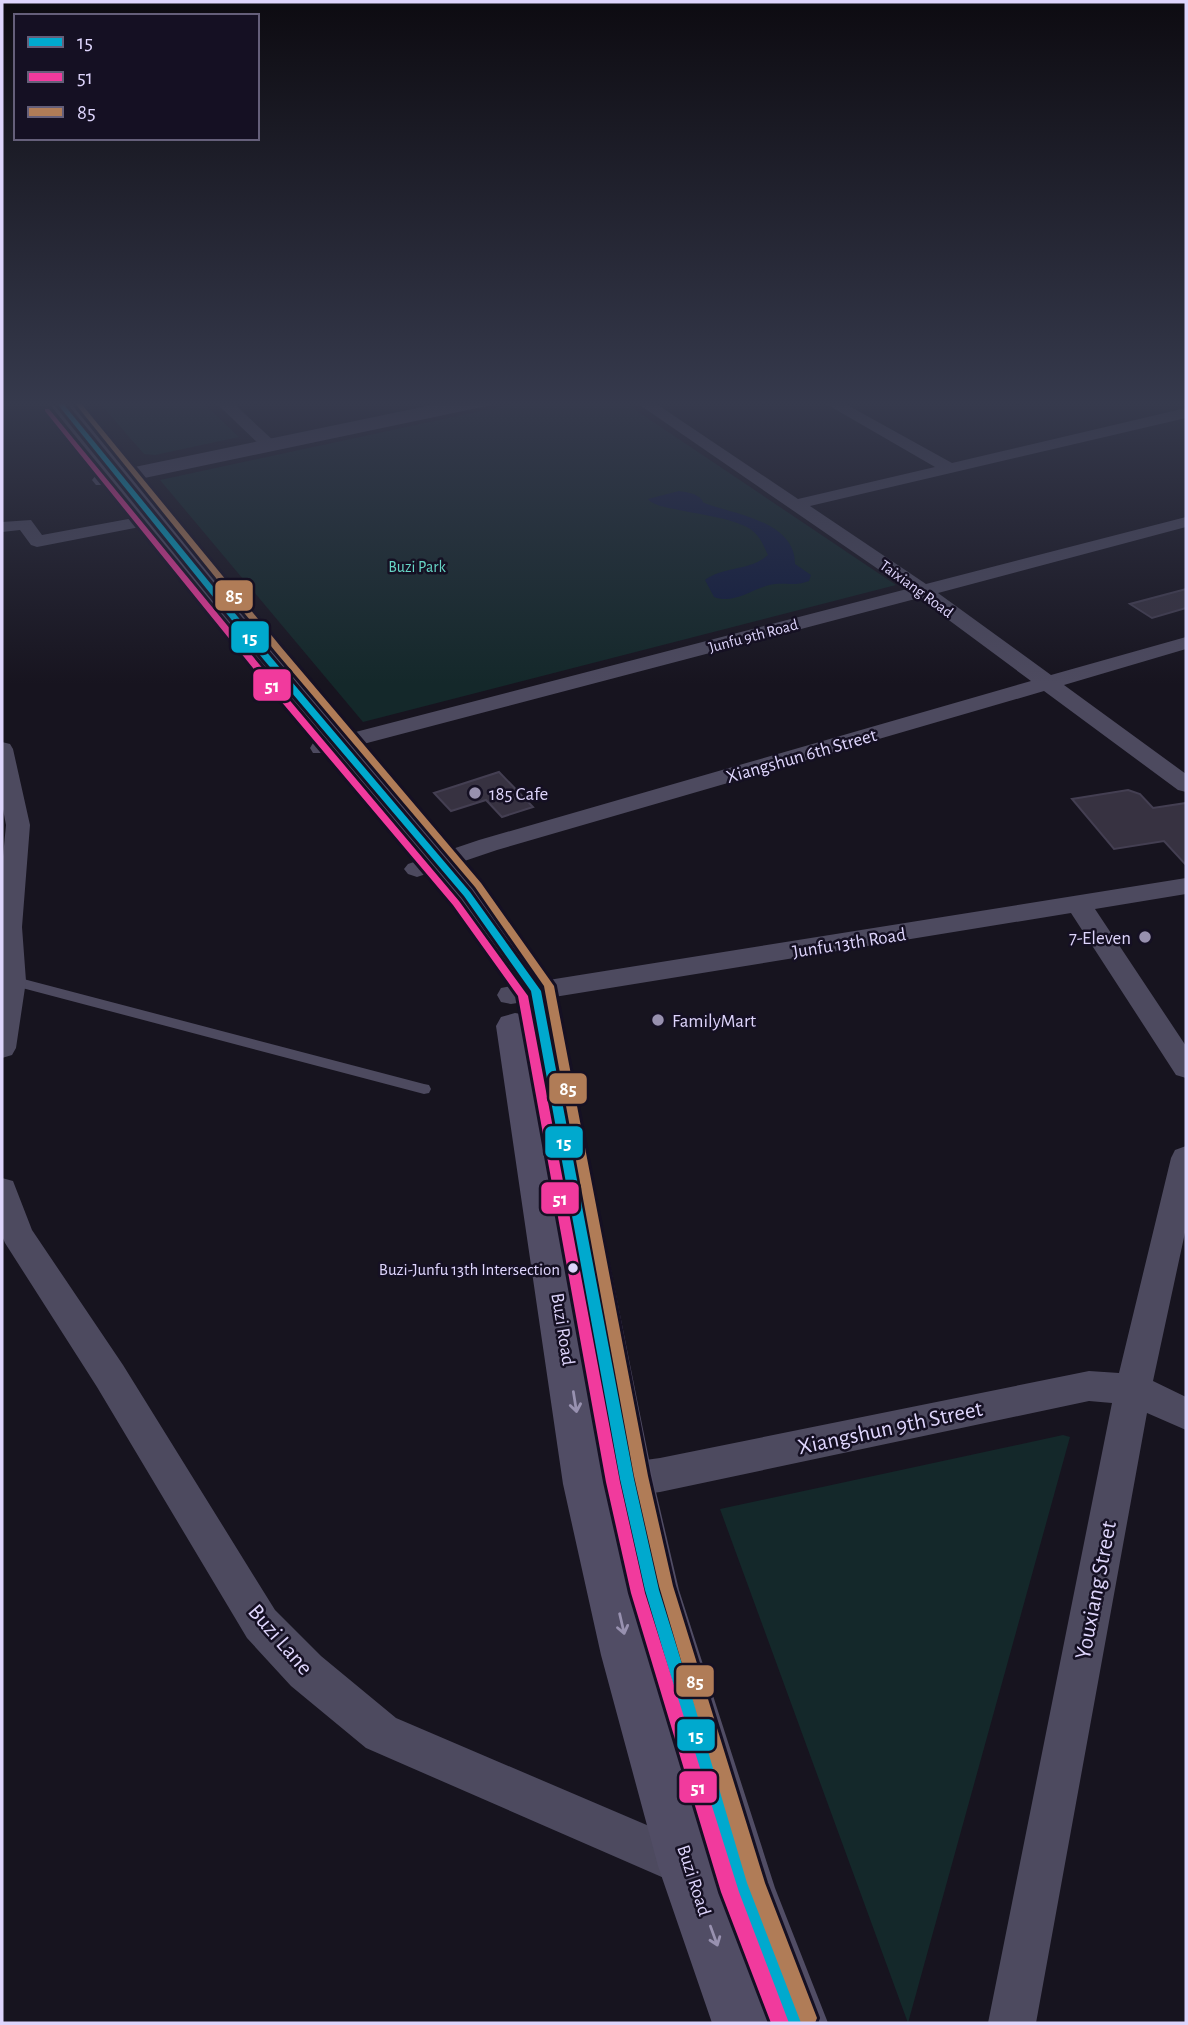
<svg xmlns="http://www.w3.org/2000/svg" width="1188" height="2025" font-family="'Alegreya Sans',sans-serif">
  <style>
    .green { fill: #14282a }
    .water { fill: #111c3f }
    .building { fill: #373241; stroke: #443f52; stroke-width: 2 }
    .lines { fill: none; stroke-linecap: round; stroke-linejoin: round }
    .lane { fill: #4d4a5f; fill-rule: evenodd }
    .street { fill: #4d4a5f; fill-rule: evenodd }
    .secondary { fill: #514d65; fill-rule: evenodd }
    .bus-1-casing { stroke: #151023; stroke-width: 6 }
    .bus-2-casing { stroke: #151023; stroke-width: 6 }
    .bus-3-casing { stroke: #151023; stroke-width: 6 }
    .bus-1 { fill: #00a9ce; fill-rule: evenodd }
    .bus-2 { fill: #f13a9d; fill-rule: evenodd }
    .bus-3 { fill: #b07c57; fill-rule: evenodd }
    .oneway { stroke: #9891b0 }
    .poi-dot { fill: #9891af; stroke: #151023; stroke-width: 2.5 }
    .bus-dot { fill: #ded5fc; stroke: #151023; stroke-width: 2.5 }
    .labels { text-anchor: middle; stroke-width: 5; stroke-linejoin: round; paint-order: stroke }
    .far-park-label { font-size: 16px; fill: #67d6c6; stroke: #151023 }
    .far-street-label { font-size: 16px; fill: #ded5fc; stroke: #151023 }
    .bus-label { font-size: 17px; fill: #ded5fc; stroke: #151023; text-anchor: end }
    .street-label { font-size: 19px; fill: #ded5fc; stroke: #151023 }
    .poi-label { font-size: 19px; fill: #ded5fc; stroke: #151023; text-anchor: start }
    .near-street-label { font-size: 23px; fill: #ded5fc; stroke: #151023 }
    .line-badge { stroke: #151023; stroke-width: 2.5 }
    .badge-label { font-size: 19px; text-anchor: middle; font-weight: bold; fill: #fff }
  </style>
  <rect width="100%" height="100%" fill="#17141f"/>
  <path class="green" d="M98 401H201L239 437 155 455 144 454Z
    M527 401H622L896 585 363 722 160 480Z
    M1063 1435 1070 1437 908 2023 720 1509Z"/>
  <path class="water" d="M679 491C685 492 694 493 699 497 706 503 699 501 707 504 738 515 795 522 795 564L811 575 809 581C796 586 787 583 775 584 753 587 735 605 714 597L705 580C723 566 750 571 768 555 764 547 761 538 754 532 734 513 655 512 648 499Z"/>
  <path class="building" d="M1186 589V608L1152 618 1130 604Z
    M499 772 533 807 502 817 486 800 451 811 434 793Z
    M1128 790 1140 794 1153 808 1186 803V865L1164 841 1114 849 1072 799Z"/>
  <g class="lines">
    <path class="lane" d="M12 976 424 1084 429 1085 431 1089 429 1093 424 1094 7 984 5 981 7 978Z"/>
    <path class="street" d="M214 401H231L275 442 277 445 275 448H263Z
      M634 401H652L798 499 935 467 821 401H840L952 463 1186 408V418L810 506 926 584 1186 517V527L938 593 1051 675 1186 637V649L1064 685 1186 774V792L1178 790 1044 691 497 850 426 874 417 877 408 874 404 869 408 864 479 840 1031 681 919 598 329 753H313L310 748 313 743 907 589Z
      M139 517 145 518 148 522 145 526 37 547 31 545 20 530 2 532V522L31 520 42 535Z
      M2 742 10 744 13 749 30 825 22 927 26 981 16 1048 12 1055 2 1058V867L6 825 2 804Z
      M1186 878V894L1095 909 1186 1046V1078L1176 1075 1071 913 511 1004 501 1002 497 995 501 988 511 986Z
      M1186 1146V1228L1153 1381 1186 1397V1430L1147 1413 1036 2023H988L1112 1403 1089 1401 660 1492 616 1498 603 1493 597 1481 603 1469 616 1464 660 1458 1089 1371 1119 1373 1171 1158 1175 1150Z
      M2 1178 13 1181 32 1230 123 1365 275 1610 321 1656 396 1718 703 1849 710 1865 703 1881 687 1888 366 1748 291 1686 247 1638 97 1387 5 1243 2 1236Z"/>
    <path class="secondary" d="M47 401H69L125 469 451 401H493L490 406 482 407 135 480 479 887 527 949 555 991 653 1479 679 1590 775 1888 828 2023H712L658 1866 601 1655 563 1484 496 1026 501 1017 515 1013 521 1014 517 991 454 902 114 485H96L92 480 96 475 104 473Z"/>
    <defs>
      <path id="bus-1" d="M55 401H61L270 656 470 892 541 991 634 1479 659 1590 752 1888 804 2023H786L734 1888 645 1590 620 1479 531 991 464 896 264 660Z"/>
      <path id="bus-2" d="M45 409H49L259 664 459 901 528 996 620 1482 645 1593 739 1892 789 2023H771L721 1892 631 1593 606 1482 518 996 453 905 253 668 45 411Z"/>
      <path id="bus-3" d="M73 401H79L281 647 481 883 554 986 648 1476 673 1586 765 1883 817 2018 815 2023H801L747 1883 659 1586 634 1476 544 986 475 887 275 651Z"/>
    </defs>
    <use href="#bus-1" class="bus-1-casing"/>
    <use href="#bus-2" class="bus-2-casing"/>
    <use href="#bus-3" class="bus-3-casing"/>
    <use href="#bus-1" class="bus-1"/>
    <use href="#bus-2" class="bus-2"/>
    <use href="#bus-3" class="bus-3"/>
  </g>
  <defs><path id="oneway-shaft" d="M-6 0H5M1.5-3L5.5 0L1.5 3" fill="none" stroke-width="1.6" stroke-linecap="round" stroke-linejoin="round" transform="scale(1.75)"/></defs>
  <g class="oneway">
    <use href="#oneway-shaft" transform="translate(575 1402) rotate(81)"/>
    <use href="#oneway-shaft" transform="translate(622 1624) rotate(77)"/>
    <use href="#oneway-shaft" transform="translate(714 1936) rotate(70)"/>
  </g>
  <linearGradient id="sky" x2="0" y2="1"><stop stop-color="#0d0b11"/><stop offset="0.59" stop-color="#363a4d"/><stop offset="1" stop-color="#363a4d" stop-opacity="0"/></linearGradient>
  <rect width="1188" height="684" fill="url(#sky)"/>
  <g class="poi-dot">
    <circle cx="475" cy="793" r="7"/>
    <circle cx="1145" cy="937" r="7"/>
    <circle cx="658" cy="1020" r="7"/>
  </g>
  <circle class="bus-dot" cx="573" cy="1268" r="6"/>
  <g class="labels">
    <g class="far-park-label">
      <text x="417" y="572">Buzi Park</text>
    </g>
    <g class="far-street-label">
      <text transform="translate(917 588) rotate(36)" y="6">Taixiang Road</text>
      <text transform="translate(753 635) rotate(-15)" y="6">Junfu 9th Road</text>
    </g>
    <g class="bus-label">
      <text x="560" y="1275">Buzi-Junfu 13th Intersection</text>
    </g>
    <g class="street-label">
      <text transform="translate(801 755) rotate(-16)" y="7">Xiangshun 6th Street</text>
      <text transform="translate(849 942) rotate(-9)" y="7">Junfu 13th Road</text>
      <text transform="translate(564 1329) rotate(81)" y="7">Buzi Road</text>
      <text transform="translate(695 1880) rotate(72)" y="7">Buzi Road</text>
    </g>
    <g class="poi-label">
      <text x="489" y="800">185 Cafe</text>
      <text x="1131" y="944" text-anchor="end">7-Eleven</text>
      <text x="672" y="1027">FamilyMart</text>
    </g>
    <g class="near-street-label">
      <text transform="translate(890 1427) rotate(-12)" y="8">Xiangshun 9th Street</text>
      <text transform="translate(1095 1590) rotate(-79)" y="8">Youxiang Street</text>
      <text transform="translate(281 1639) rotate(49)" y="8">Buzi Lane</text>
    </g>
  </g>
  <g class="line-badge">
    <rect x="214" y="579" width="40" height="33" rx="7" fill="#b07c57"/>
    <rect x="230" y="620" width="40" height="34" rx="7" fill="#00a9ce"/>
    <rect x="252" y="668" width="40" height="34" rx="7" fill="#f13a9d"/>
    <rect x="548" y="1072" width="40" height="33" rx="7" fill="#b07c57"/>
    <rect x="544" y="1125" width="40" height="34" rx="7" fill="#00a9ce"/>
    <rect x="540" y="1181" width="40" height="34" rx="7" fill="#f13a9d"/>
    <rect x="675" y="1664" width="40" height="34" rx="7" fill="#b07c57"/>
    <rect x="676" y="1718" width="40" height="34" rx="7" fill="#00a9ce"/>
    <rect x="678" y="1770" width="40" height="34" rx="7" fill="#f13a9d"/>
  </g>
  <g class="badge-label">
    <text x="234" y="602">85</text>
    <text x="250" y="644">15</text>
    <text x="272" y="692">51</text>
    <text x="568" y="1095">85</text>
    <text x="564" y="1149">15</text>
    <text x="560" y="1205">51</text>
    <text x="695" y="1688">85</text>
    <text x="696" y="1742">15</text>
    <text x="698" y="1794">51</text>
  </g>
  <rect width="1188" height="2025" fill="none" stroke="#ded5fc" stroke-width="7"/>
  <rect x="14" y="14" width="245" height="126" fill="#151023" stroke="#655f7a" stroke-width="2"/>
  <rect x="28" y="37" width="35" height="10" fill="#00a9ce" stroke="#655f7a" stroke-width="2"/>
  <text x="77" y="49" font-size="21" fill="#ded5fc">15</text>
  <rect x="28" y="72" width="35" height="10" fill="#f13a9d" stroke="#655f7a" stroke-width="2"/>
  <text x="77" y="84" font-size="21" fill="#ded5fc">51</text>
  <rect x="28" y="107" width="35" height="10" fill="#b07c57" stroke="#655f7a" stroke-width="2"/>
  <text x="77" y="119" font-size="21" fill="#ded5fc">85</text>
</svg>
